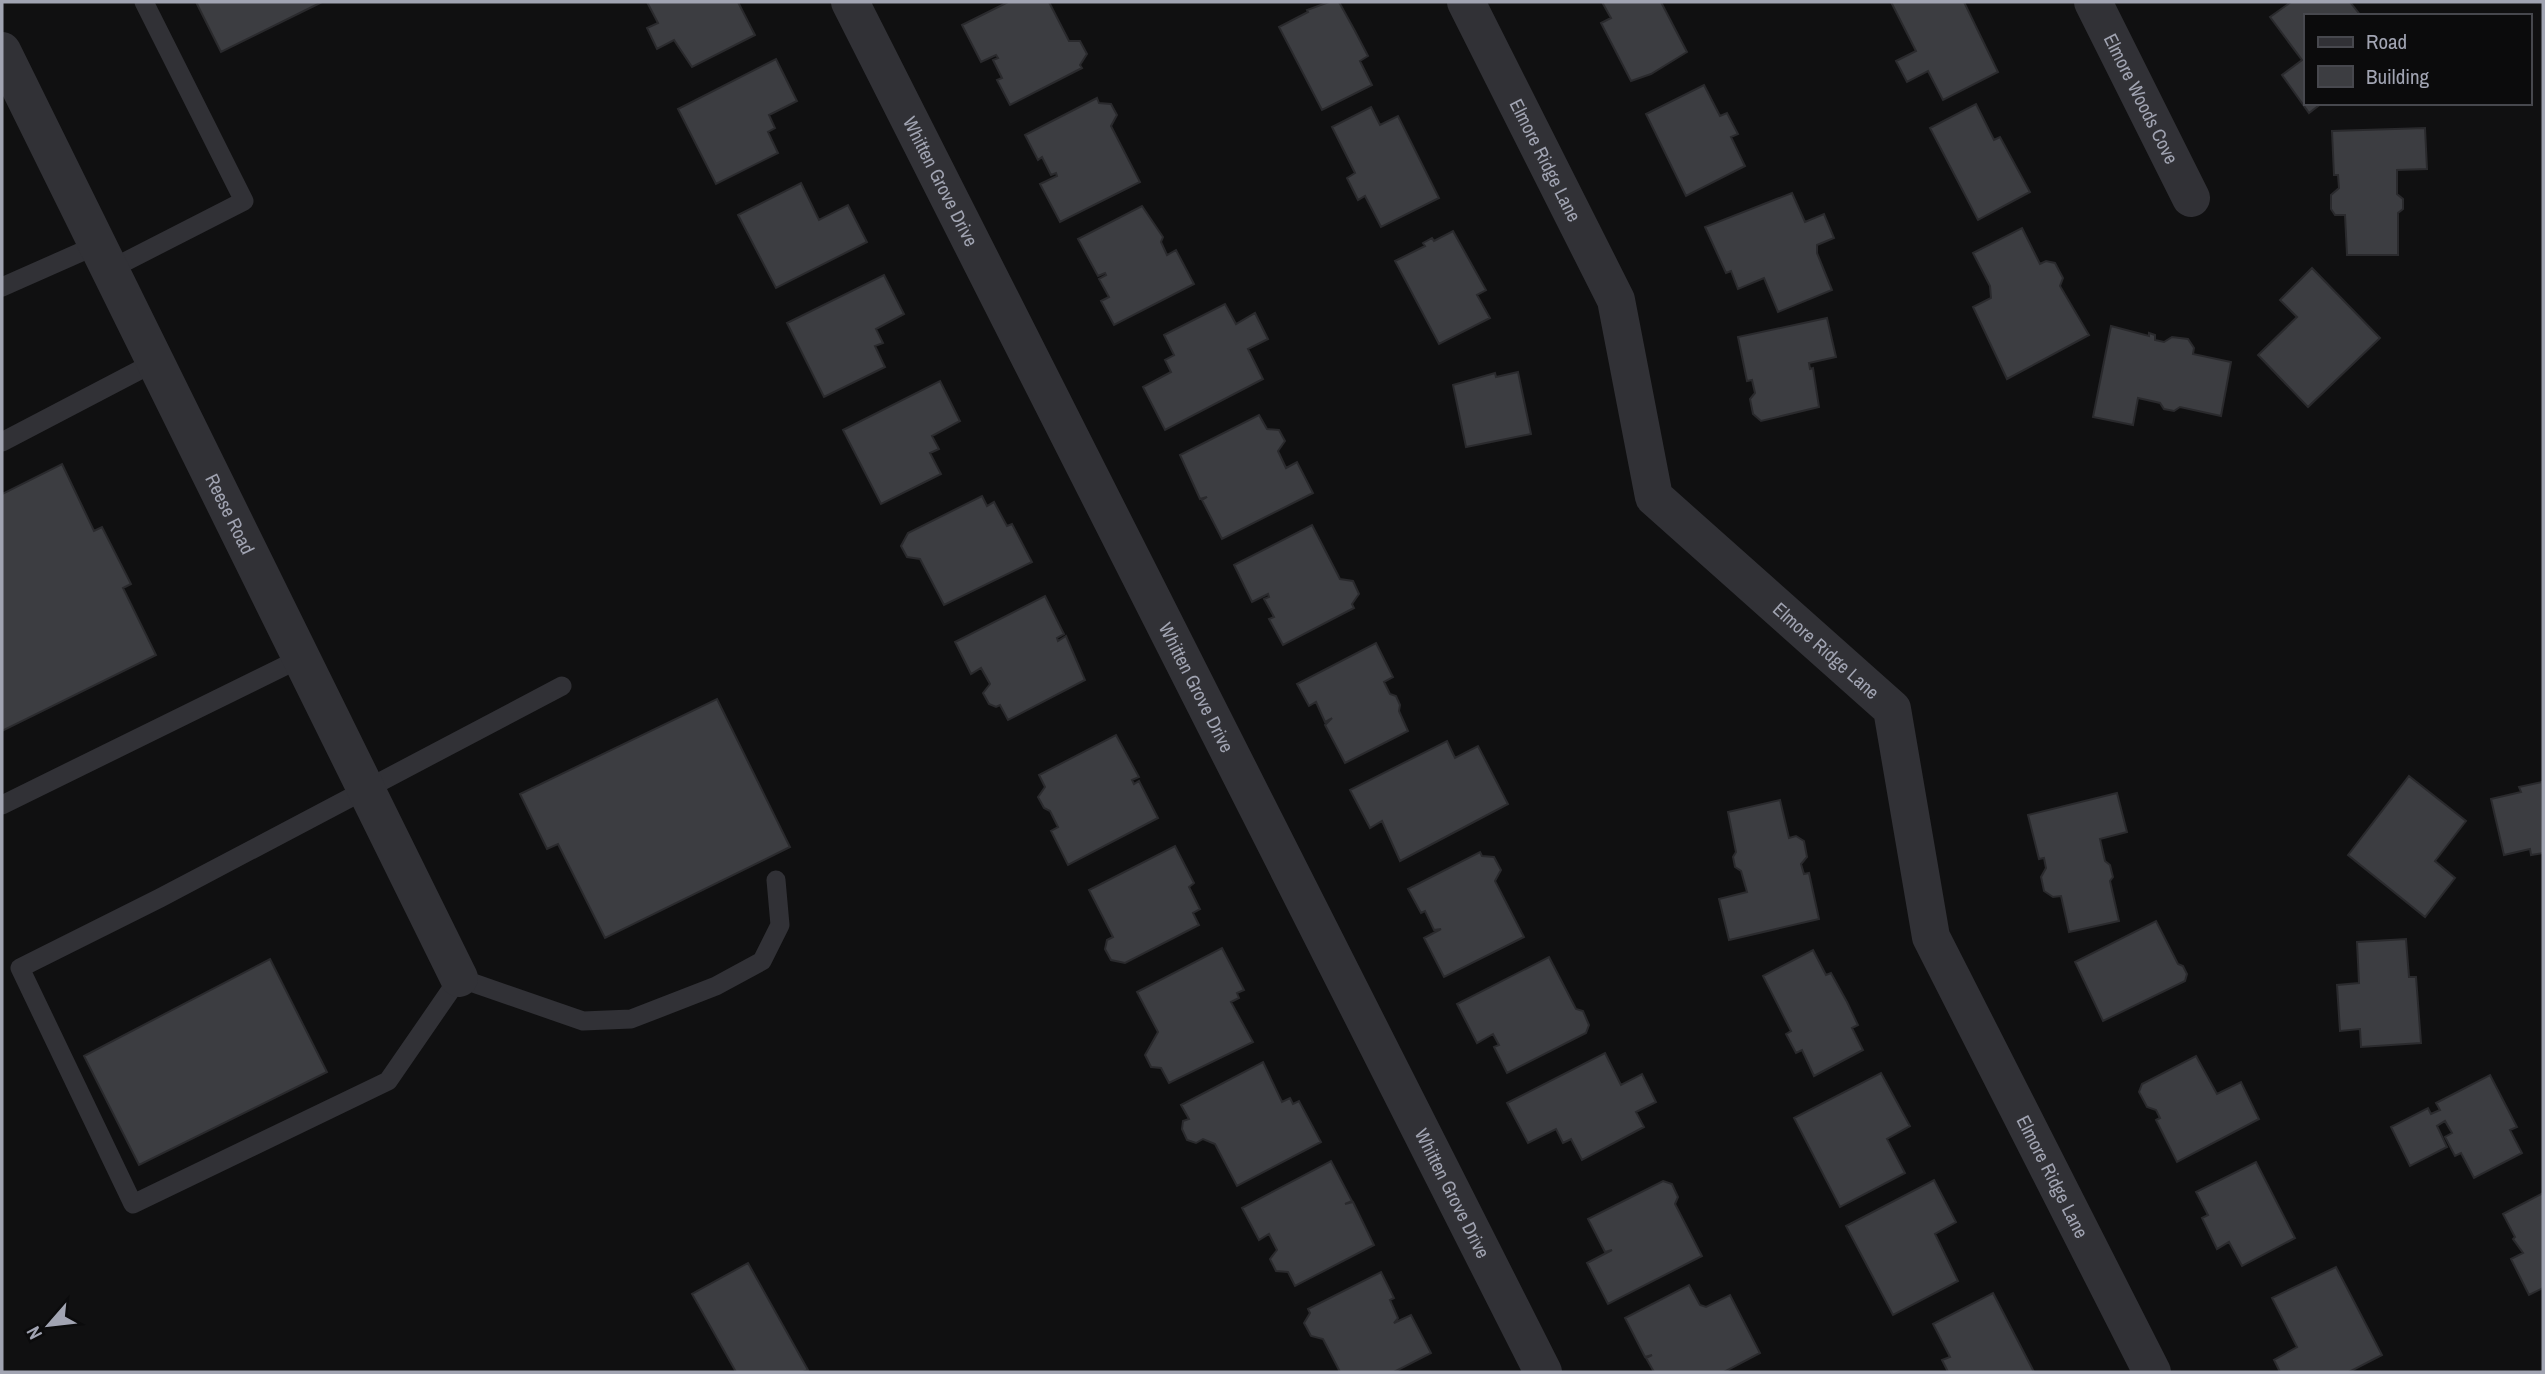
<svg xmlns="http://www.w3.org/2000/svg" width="2545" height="1374" font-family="'Archivo Narrow',sans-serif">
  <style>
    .building { fill: #3c3d41; stroke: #2a2a2d; stroke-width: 2 }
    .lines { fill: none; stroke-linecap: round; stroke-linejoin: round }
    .lane { stroke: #313136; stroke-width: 19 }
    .street { stroke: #313136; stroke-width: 38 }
    .labels { text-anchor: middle; stroke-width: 6; stroke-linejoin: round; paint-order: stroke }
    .street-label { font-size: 19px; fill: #a1a4b2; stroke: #0b0b0c }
  </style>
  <rect width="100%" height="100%" fill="#101011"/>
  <path class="building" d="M196 2H322L221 52Z
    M647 2H738L755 35 692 67 674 40 657 49 647 28 658 23Z
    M1008 2H1049L1069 41H1080L1087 54 1080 65 1082 68 1010 105 997 80 1002 78 993 60 998 58 996 55 981 62 962 25Z
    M1329 2H1339L1355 31 1368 56 1360 61 1372 85 1322 110 1279 27 1308 12 1307 10Z
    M1602 2H1661L1687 52 1651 74 1631 81 1601 23 1611 18Z
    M1891 2H1964L1998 72 1943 100 1928 71 1907 82 1896 61 1916 51Z
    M2291 2H2350L2361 16H2305V103H2322L2309 113 2282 75 2302 60 2270 17Z
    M776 59 797 101 769 115 775 128 768 132 778 153 716 184 678 109Z
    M1704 85 1720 116 1727 113 1738 134 1731 137 1745 166 1686 196 1646 114Z
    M1097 98 1099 103 1111 104 1117 115 1111 126 1140 182 1060 222 1040 184 1057 176 1056 173 1051 175 1042 157 1038 160 1025 135Z
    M1976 104 1994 140 2000 137 2030 192 1978 220 1930 128Z
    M1371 107 1380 125 1398 116 1439 198 1381 227 1365 196 1358 200 1347 178 1355 173 1332 127Z
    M2425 128 2427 169 2397 170V194L2403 199V209L2398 213V255H2347L2345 215H2335L2331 209V195L2339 188 2338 175H2334L2332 131Z
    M801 183 819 220 848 205 867 242 776 288 738 215Z
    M1792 193 1805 222 1824 214 1834 238 1817 245V253L1832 290 1778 312 1764 278 1738 289 1731 271 1726 273 1705 227Z
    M1142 206 1163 237 1161 242 1167 255 1176 250 1194 284 1114 325 1101 301 1109 297 1099 279 1106 275 1105 273 1098 276 1078 239Z
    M2022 228 2040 264 2046 261 2055 263 2063 278 2060 286 2089 335 2007 379 1973 307 1991 298 1990 286 1973 253Z
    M1453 231 1486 290 1477 295 1490 318 1439 344 1395 261 1425 246 1423 243 1432 238 1434 241Z
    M2312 268 2380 338 2308 407 2258 355 2297 317 2280 300Z
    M884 275 904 314 876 329 883 343 875 346 885 367 824 397 787 323Z
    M1225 304 1236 324 1255 313 1268 339 1248 349 1263 379 1165 430 1143 387 1171 372 1165 360 1174 355 1164 335Z
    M1827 318 1836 357 1809 363 1810 369 1813 368 1819 407 1761 421 1753 414 1750 399 1755 393 1752 380 1747 381 1738 337Z
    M2111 326 2149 336V333L2155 335V340L2164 342 2172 337 2188 339 2194 348 2193 354 2231 362 2221 416 2180 407 2174 411 2164 409 2160 403 2138 398 2133 425 2093 417Z
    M1518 372 1531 434 1466 447 1453 385 1495 373 1496 377Z
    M940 381 960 421 932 436 939 449 930 453 941 474 881 504 843 430Z
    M1259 415 1267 429 1279 430 1285 441 1278 451 1286 468 1297 462 1313 493 1222 539 1202 500 1207 497 1200 499 1180 455Z
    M62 464 94 531 102 527 131 584 123 588 156 655 2 731V494Z
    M982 496 987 506 994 502 1007 526 1012 524 1032 562 944 605 920 559 907 557 901 546 908 533Z
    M1312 525 1340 579 1353 581 1359 594 1352 604 1354 608 1283 645 1269 619 1274 617 1264 599 1269 597 1268 594 1252 602 1234 565Z
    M1045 596 1064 634 1057 638 1058 641 1066 636 1085 680 1008 720 1000 705 996 707 989 704 983 693 990 684 981 668 971 674 955 642Z
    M1376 643 1393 677 1384 682 1390 694 1396 696 1400 705 1399 711 1408 731 1345 763 1325 725 1332 718 1325 722 1316 702 1309 706 1297 684Z
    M717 699 790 847 605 938 558 844 547 849 520 794Z
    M1116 735 1139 777 1132 780 1134 784 1139 781 1158 818 1068 865 1051 831 1058 827 1050 811 1044 808 1038 797 1045 787 1039 775Z
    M1447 741 1455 758 1478 746 1508 804 1400 861 1382 821 1370 828 1350 790Z
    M2409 776 2466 821 2435 861 2455 878 2425 917 2348 855Z
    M2542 782 2543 853 2531 855 2530 849 2504 855 2491 799 2521 792 2519 787Z
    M2117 793 2127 832 2100 839 2105 861 2110 865 2113 877 2110 881 2119 921 2069 932 2061 896 2053 897 2044 891 2041 877 2046 868 2044 858 2039 859 2028 815Z
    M1780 800 1789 838 1796 836 1804 841 1807 857 1801 864 1804 874 1809 873 1819 919 1729 940 1719 899 1747 892 1741 871 1735 867 1733 857 1736 852 1728 812Z
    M1175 846 1194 883 1189 887 1200 909 1193 913 1199 925 1125 963 1111 960 1105 949 1107 940 1113 937 1089 890Z
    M1480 852 1482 856 1494 857 1501 870 1495 881 1524 937 1444 977 1424 938 1441 929 1434 930 1425 911 1421 913 1408 889Z
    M2156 921 2178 964 2183 966 2187 974 2185 981 2103 1021 2075 962Z
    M2406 939 2409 977H2416L2421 1043 2361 1047 2360 1029 2340 1031 2337 985 2359 983 2357 942Z
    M1222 948 1244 990 1237 993 1239 998 1231 1002 1253 1042 1169 1083 1161 1068 1151 1067 1145 1055 1158 1032 1137 992Z
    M1813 950 1826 975 1831 973 1847 1002 1858 1025 1852 1028 1863 1050 1814 1076 1802 1050 1796 1053 1786 1034 1791 1031 1763 976Z
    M1549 957 1576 1009 1583 1011 1589 1025 1586 1033 1507 1073 1494 1047 1499 1045 1493 1034 1477 1043 1457 1004Z
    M270 959 327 1072 139 1165 84 1056Z
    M1605 1053 1621 1085 1642 1074 1656 1102 1636 1112 1644 1127 1582 1160 1571 1139 1563 1143 1556 1129 1528 1143 1507 1103Z
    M2196 1056 2217 1094 2241 1082 2259 1119 2177 1162 2156 1120 2160 1118 2156 1110 2147 1107 2139 1092 2142 1084Z
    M1263 1062 1282 1102 1290 1098 1293 1104 1299 1101 1321 1142 1237 1186 1215 1144 1203 1139 1196 1143 1187 1140 1182 1129 1183 1121 1189 1119 1181 1105Z
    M1881 1073 1910 1126 1887 1139 1905 1173 1840 1207 1794 1118Z
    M2490 1075 2517 1127 2510 1130 2522 1153 2474 1178 2461 1153 2455 1156 2445 1137 2452 1133 2445 1121 2437 1126 2447 1147 2410 1166 2391 1127 2428 1108 2431 1114 2440 1110 2436 1103Z
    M1331 1161 1352 1201 1345 1204 1353 1202 1374 1245 1295 1286 1288 1272 1276 1271 1270 1259 1277 1250 1269 1234 1259 1240 1242 1208Z
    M2256 1162 2295 1238 2242 1266 2229 1242 2217 1249 2202 1218 2208 1215 2196 1192Z
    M1934 1180 1956 1222 1935 1234 1958 1281 1893 1315 1846 1226Z
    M1663 1181 1672 1184 1678 1197 1675 1204 1702 1256 1608 1304 1587 1263 1612 1250 1605 1252 1588 1219Z
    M2543 1193V1288L2529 1295 2511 1259 2523 1253 2513 1239 2515 1237 2503 1214Z
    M748 1263 808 1370 803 1372H736L692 1294Z
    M2336 1267 2382 1355 2349 1372H2280L2274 1360 2297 1347 2272 1298Z
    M1381 1272 1394 1298 1390 1300 1398 1318 1394 1323 1411 1315 1431 1353 1394 1372H1340L1323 1339 1311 1336 1304 1323 1310 1313 1308 1309Z
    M1689 1285 1700 1305 1706 1307 1730 1295 1760 1353 1724 1372H1654L1646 1358 1652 1355 1645 1357 1625 1318Z
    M1993 1293 2034 1372H1948L1942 1360 1950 1357 1933 1324Z"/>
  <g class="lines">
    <path class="lane" d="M109 270 244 201 144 2
      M2 287 97 245
      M2 442 155 362
      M562 686 160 898 20 968 133 1204 388 1081 459 978 583 1021 631 1019 716 986 762 961 780 925 776 880
      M2 805 301 658"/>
    <g class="street">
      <path id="s1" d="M850 2 1543 1372"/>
      <path id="s2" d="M1466 2 1616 300 1654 497 1892 709 1931 937 2152 1372"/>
      <path id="s3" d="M2093 2 2191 198"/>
      <path id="s4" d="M2 51 459 978"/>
    </g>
  </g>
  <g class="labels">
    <g class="street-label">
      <text dy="7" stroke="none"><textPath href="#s3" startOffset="108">Elmore Woods Cove</textPath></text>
      <text dy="7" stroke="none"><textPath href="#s2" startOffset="177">Elmore Ridge Lane</textPath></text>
      <text dy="7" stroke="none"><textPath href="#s1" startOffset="201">Whitten Grove Drive</textPath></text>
      <text dy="7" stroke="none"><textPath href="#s4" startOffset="516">Reese Road</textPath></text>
      <text dy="7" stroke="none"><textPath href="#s2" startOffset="765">Elmore Ridge Lane</textPath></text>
      <text dy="7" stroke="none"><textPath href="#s1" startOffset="768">Whitten Grove Drive</textPath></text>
      <text dy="7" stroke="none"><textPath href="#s2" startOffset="1353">Elmore Ridge Lane</textPath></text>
      <text dy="7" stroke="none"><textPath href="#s1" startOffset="1335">Whitten Grove Drive</textPath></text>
    </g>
  </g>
  <rect width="2545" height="1374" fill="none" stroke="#a1a4b2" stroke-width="7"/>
  <rect x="2304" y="14" width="228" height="91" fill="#0b0b0c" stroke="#47484e" stroke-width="2"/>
  <rect x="2318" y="37" width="35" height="10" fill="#313136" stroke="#47484e" stroke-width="2"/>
  <text x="2366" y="49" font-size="21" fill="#a1a4b2">Road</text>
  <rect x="2318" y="66" width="35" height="21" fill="#3c3d41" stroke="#47484e" stroke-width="2"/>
  <text x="2366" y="84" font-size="21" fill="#a1a4b2">Building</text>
  <g transform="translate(49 1325) rotate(242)" stroke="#0b0b0c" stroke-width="5" paint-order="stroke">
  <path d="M0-5L12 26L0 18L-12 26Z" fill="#a1a4b2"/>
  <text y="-10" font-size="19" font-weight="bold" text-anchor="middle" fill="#a1a4b2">N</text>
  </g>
</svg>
